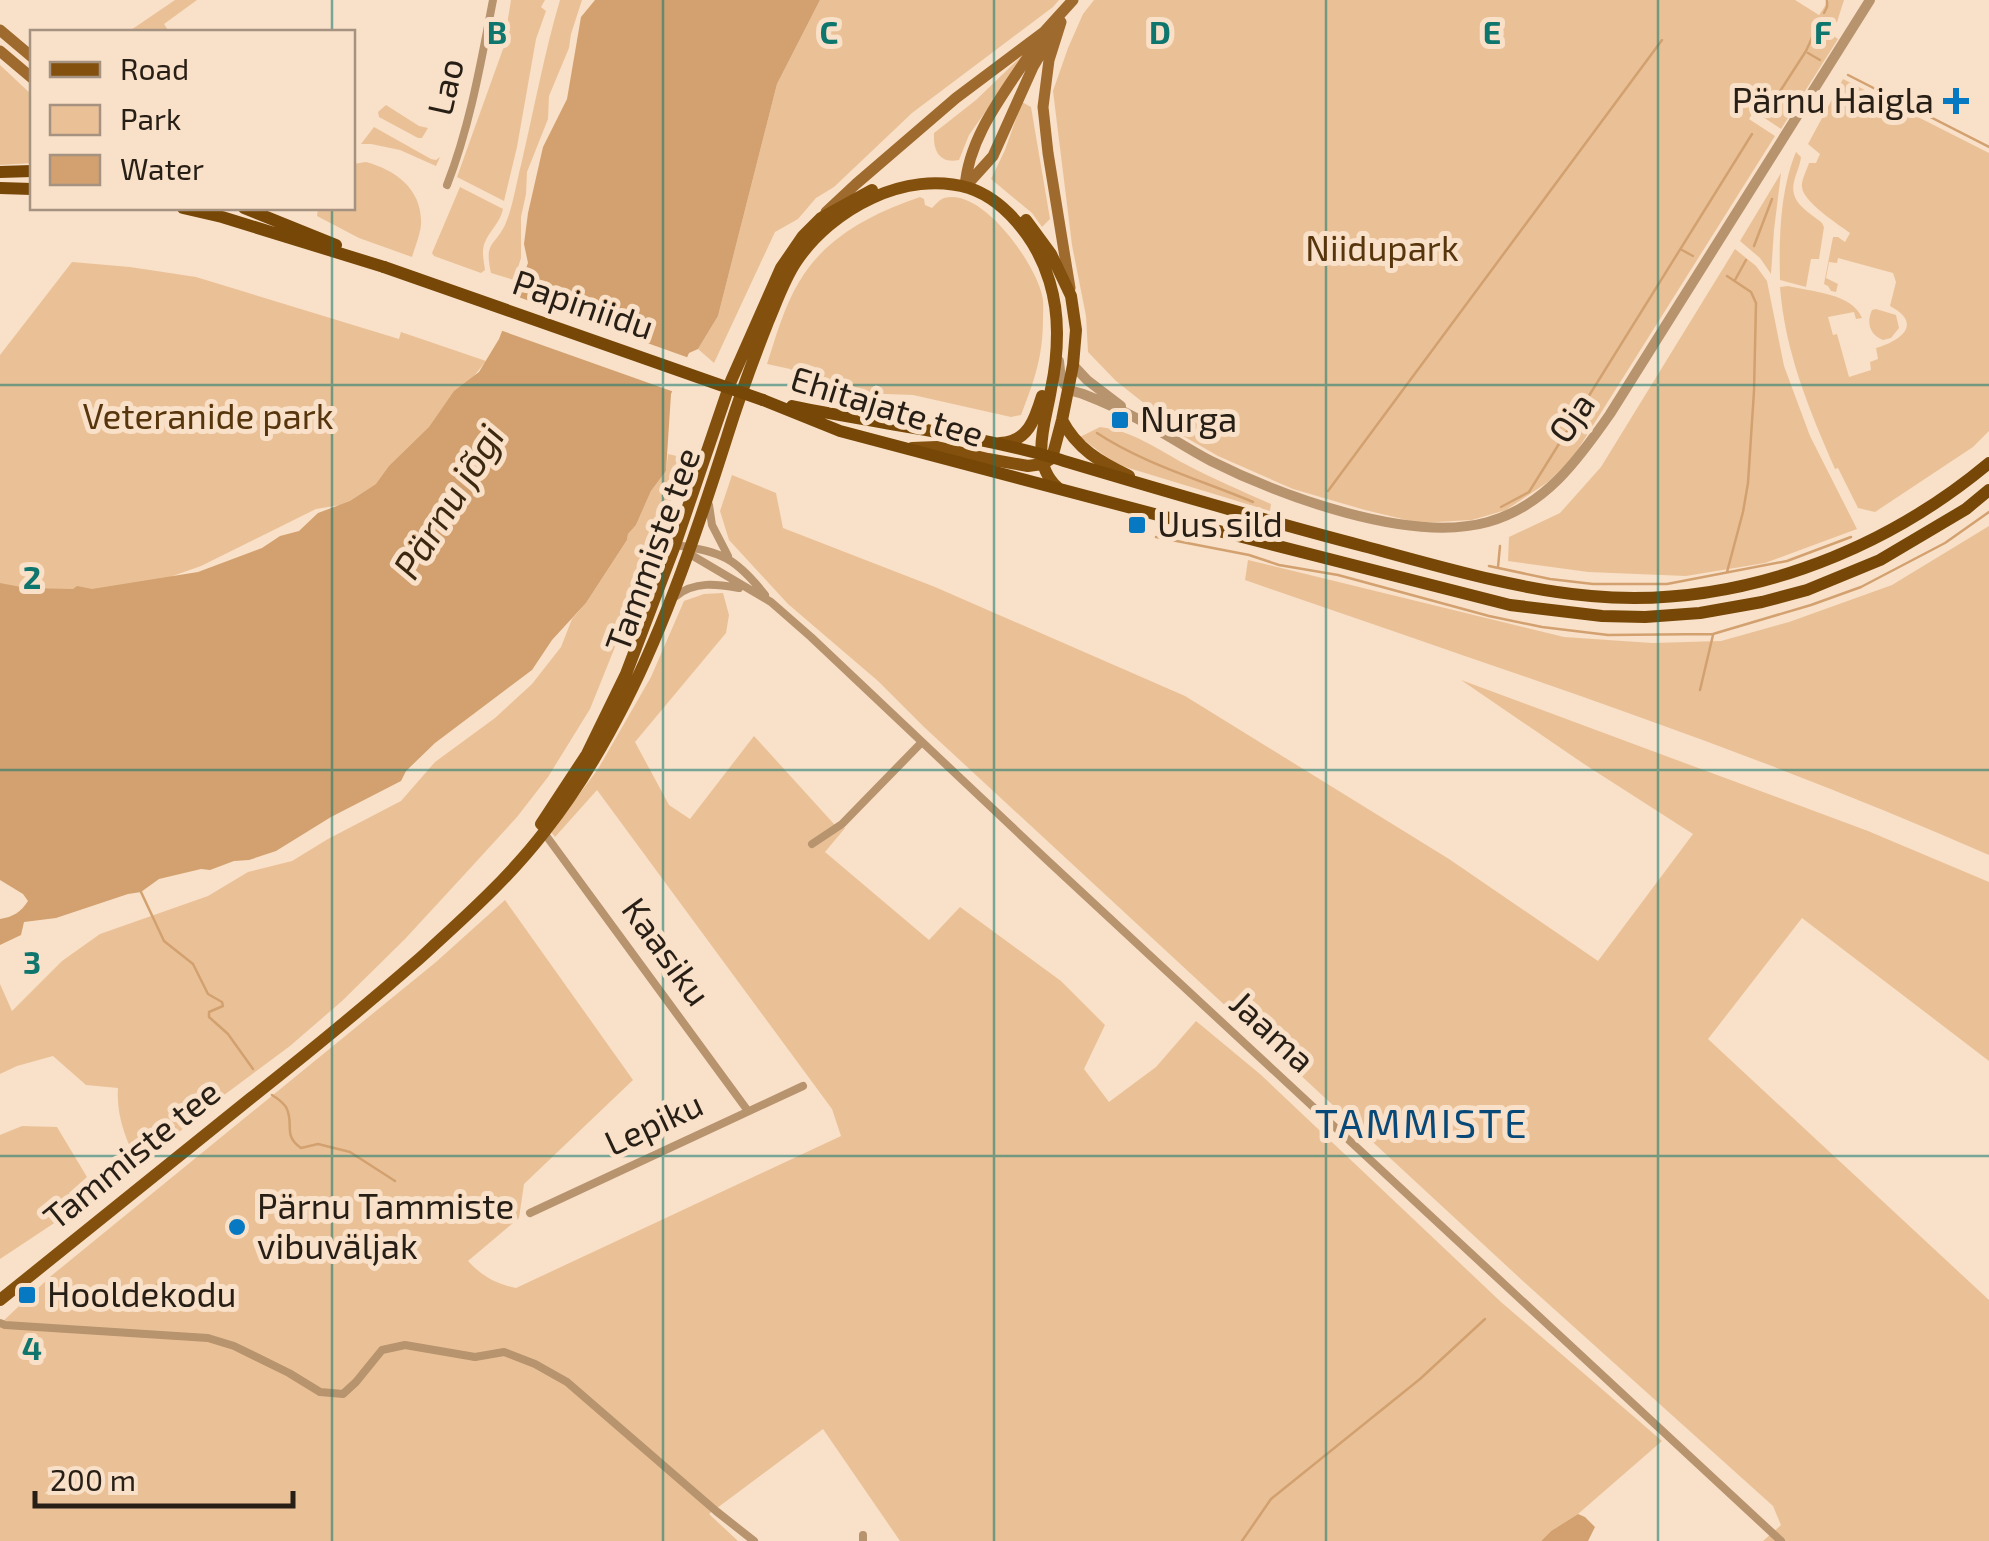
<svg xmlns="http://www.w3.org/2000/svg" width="1989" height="1541" font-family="'Exo 2',sans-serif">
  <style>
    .green { fill: #eac197 }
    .water { fill: #d2a16f }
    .pier { fill: #f9e0c8 }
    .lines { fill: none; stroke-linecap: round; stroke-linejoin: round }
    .stream { stroke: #d2a16f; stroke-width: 2.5 }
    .minor { stroke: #b7936e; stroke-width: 8 }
    .tertiary { stroke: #b7936e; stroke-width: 10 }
    .secondary { stroke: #9f6a2e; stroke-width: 11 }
    .primary { stroke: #83510d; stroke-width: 12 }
    .trunk { stroke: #764706; stroke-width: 12 }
    .trunk-bridge { stroke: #764706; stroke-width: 12 }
    .grid { fill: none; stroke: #0f766e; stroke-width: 2.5; stroke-opacity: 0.55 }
    .poi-dot { fill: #0778c2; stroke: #f9e0c8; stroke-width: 4 }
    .labels { text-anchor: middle; stroke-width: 10; stroke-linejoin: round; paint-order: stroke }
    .street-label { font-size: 35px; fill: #271e15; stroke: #f9e0c8 }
    .poi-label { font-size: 35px; fill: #271e15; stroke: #f9e0c8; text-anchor: start }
    .park-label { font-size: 35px; fill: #57360d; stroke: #f9e0c8 }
    .water-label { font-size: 38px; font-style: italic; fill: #3c2811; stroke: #f9e0c8 }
    .quarter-label { font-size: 40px; letter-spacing: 2.5px; fill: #074979; stroke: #f9e0c8 }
    .grid-label { font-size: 32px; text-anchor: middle; font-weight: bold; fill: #0f766e; stroke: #f9e0c8; stroke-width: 10; stroke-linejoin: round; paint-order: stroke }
  </style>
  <rect width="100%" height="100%" fill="#f9e0c8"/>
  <path class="green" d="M175 0H197L164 24 168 30 165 32H128Z
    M511 0H545L541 7 546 11 536 39 517 147 504 201 457 177 503 49Z
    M560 0H582L571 34 569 48 549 96 548 119 527 172 526 194 521 217V258L514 280 491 273C484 242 494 247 505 225 513 207 516 184 521 165 534 110 544 54 560 0Z
    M820 0H1059L1053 7 912 113 834 187 816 198 798 219 775 232 714 363 698 349 718 316 777 84Z
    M1094 0H1795L1819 15 1829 0H1844L1837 22H1827L1822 28 1838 39 1781 129 1754 111 1749 119 1775 136 1570 462 1548 482 1506 510 1472 520 1419 523 1365 510 1293 489 1218 456 1164 425V419L1116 381 1088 352 1086 316 1072 245 1053 91 1068 48 1083 14Z
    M1031 47 969 135 959 160C939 164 933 150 934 133L976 100Z
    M0 65 32 95V163L0 165Z
    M1843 79 1989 153V431L1973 447 1875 512 1858 508 1838 468 1835 469C1809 409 1785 352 1780 287L1788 286C1812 292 1852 293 1862 318L1856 319 1854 312 1828 317 1833 335 1837 334 1849 377 1871 370 1870 362 1878 359 1876 348C1900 341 1924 324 1890 306L1896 282 1893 273 1838 258 1837 263 1829 262 1826 278 1838 284 1836 292 1831 291 1828 286 1824 284 1833 237H1838L1845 242 1850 233C1838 224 1803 202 1802 187 1801 180 1807 170 1809 163H1816L1820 154 1808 144Z
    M1022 102 1031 107 1050 219 1042 227 1032 213 991 179 1005 150Z
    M386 105 419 126 428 128 422 138H418L379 117 378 112Z
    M374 127 431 159 436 160 440 157 436 166 400 150 371 144H361Z
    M1796 152 1801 157C1800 166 1796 173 1794 182 1789 203 1809 212 1822 223L1824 227 1819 259H1811L1806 287 1780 280C1779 239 1780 190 1796 152Z
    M366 162C396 170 423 190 421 225 420 235 415 247 412 257L359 238 317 216 318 208H352L353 164Z
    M1781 173 1774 230 1771 274 1760 258 1740 241Z
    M460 187 503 209C500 223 490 230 485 242 481 251 484 261 485 270L481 273 434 256 432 253Z
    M920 197 924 199 925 205 932 208C934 206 940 199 944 198 982 187 1035 263 1042 295 1044 302 1043 310 1043 318 1043 356 1035 379 1021 415L1011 417 913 395 830 392 790 369 767 364C776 336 784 307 799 282 825 237 873 213 920 197Z
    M1735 249 1756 266 1767 281 1784 366 1810 436 1857 529 1765 563 1686 576 1588 572 1508 561 1509 537 1560 513 1601 467Z
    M72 262 130 267 196 277 399 339 401 332 486 361 451 405 365 501 316 509 201 566 130 591 0 588V355Z
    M1876 309 1896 315 1899 328 1891 338 1883 340C1870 335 1866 323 1872 310Z
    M1100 427C1133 431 1157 449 1185 464 1213 479 1242 491 1271 504L1270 511 1122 466 1105 456 1080 437Z
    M668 454 681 457 679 478 650 560 590 709 548 777 517 817 464 875 405 939 342 1001 290 1046 208 1107 140 1166C126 1142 116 1115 118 1088L86 1085 53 1056 17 1066 0 1074V984L12 1011 62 961 100 934 208 896 248 872 292 861 328 839 401 801 435 762 495 718 532 684 561 647 572 619 586 603 627 540 628 534 636 525 651 491 666 471Z
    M732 475 776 493 783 528 935 587 1185 696 1449 859 1598 961 1693 834 1584 764 1461 680 1868 831 1989 882V1061L1802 918 1708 1039 1989 1300V1541H1763L1781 1525 1773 1506 1524 1282 924 727 878 681 788 604 729 540 720 511Z
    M1989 526V855C1747 748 1494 667 1245 580L1248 560 1564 637 1652 643 1721 641 1789 622 1892 585Z
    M723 593 729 615 726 633 635 742 669 805 690 819 754 736 834 824 845 828 825 852 929 940 960 907 1061 981 1105 1025 1084 1069 1109 1102 1156 1067 1196 1021 1260 1074 1501 1302 1662 1441 1578 1514 1551 1531 1541 1541H900L823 1429 709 1514 738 1541H0V1324L51 1276 436 962 505 900 633 1080 524 1184 519 1218 468 1261C482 1276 496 1284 516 1288L841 1136 832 1109 597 790 555 837 551 832 598 769 651 677 684 601 704 594Z
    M22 1126 57 1127 87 1177 69 1193 80 1206 0 1259V1135Z"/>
  <path class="water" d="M595 0H820L777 84 718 316 698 349 689 353 671 394 666 471 651 491 636 525 628 534 627 540 586 603 552 640 532 670 435 743 406 771 401 781 331 817 276 851 249 860 234 861 210 870 201 869 159 879 141 892 128 894 56 918 24 922 21 935 0 945V919C13 917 21 912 28 901L23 894 0 880V583L26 588 73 589 77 586 92 589 198 572 262 548 280 536 299 531 318 513 350 501 376 484 389 466 429 427 454 391 479 372 499 339 528 263 524 244 528 213 543 147 567 99 581 17Z
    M161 1279H166L182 1308 162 1311 142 1307V1299Z
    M1578 1514 1585 1517 1595 1527 1588 1541H1541L1551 1531Z"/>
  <path class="pier" d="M510 294 692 359 677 393 497 329Z"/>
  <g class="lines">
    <path class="stream" d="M1824 13 1827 7V0
      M1808 53 1820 60
      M1848 75 1989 147
      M1766 113 1806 51 1816 29
      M1754 246 1772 199
      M1682 250 1693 256
      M1735 280 1746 260
      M1097 433C1144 464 1201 480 1253 502
      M1328 491 1662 40
      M1501 507 1529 492 1752 134
      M1156 537 1249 555 1279 565 1338 575 1489 616 1542 627 1608 635 1713 634 1811 605 1861 587 1945 543 1989 512
      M1489 566 1550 579 1593 584H1667L1787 561 1851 537
      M1498 567 1500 546
      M1727 572 1743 512 1748 483 1754 391 1756 303 1751 292 1727 276
      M1700 690 1713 635
      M141 892 164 941 193 964 208 994 222 1002 223 1006 209 1012V1017L228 1034 253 1069
      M272 1095C277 1098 283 1103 286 1107 295 1124 282 1135 301 1148L318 1144 350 1152 395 1181
      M1242 1541 1271 1499 1420 1379 1485 1319"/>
    <path class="minor" d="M447 185C470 126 481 62 493 0
      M709 505 712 525 728 556
      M675 545C721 551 736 558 765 595
      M688 553 771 602 811 637 1047 860 1781 1541
      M676 596C695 581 716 584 739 588
      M542 830 748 1111
      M812 844 842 824 922 742
      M530 1213 803 1086
      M0 1323 5 1325 208 1338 234 1346 289 1373 320 1392 343 1394 356 1382 382 1350 405 1345 475 1357 504 1352 535 1364 567 1382 716 1511 754 1541
      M863 1535V1541"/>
    <path class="tertiary" d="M1059 361C1060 370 1060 383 1069 389 1073 392 1078 392 1083 394 1101 401 1121 410 1138 419 1163 432 1186 448 1211 461 1281 496 1410 544 1488 522 1545 506 1578 460 1610 414L1870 0
      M1073 365 1087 380 1121 406"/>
    <path class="secondary" d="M1061 22 1049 60 1043 107 1048 153 1070 288
      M0 30 32 57
      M0 51 32 78
      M965 187 993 156 1033 67 1053 33
      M965 187C969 132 1010 87 1038 41
      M826 212 856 184 956 98 1044 32 1073 0"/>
    <path class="primary" d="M1062 420C1077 449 1100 462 1129 476
      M1000 443C1028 442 1035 419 1042 396
      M912 448 937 447 988 459 1028 466 1042 464 1052 458 1062 420 1073 365 1076 330 1071 296 1051 254 1026 220
      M541 824 587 754 626 674 675 545 731 381 781 268 803 236 821 218 872 190
      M0 1300C84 1233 167 1165 251 1098 308 1053 364 1007 419 959 463 919 509 878 545 831 577 791 602 748 625 703 667 621 699 525 727 437 739 398 753 360 768 322 777 301 784 280 796 262 831 209 906 169 969 188 993 196 1012 214 1027 235 1047 263 1057 298 1057 333 1057 351 1055 371 1051 389 1046 422 1029 461 1057 487"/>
    <path class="trunk" d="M0 172 32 171
      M0 188 32 189
      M183 208 222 217 384 267
      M244 208 336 245
      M763 400 840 431 1211 529 1510 605 1602 616 1645 617 1700 613 1762 602 1807 590 1880 560 1966 509 1989 490
      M792 406C878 424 966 433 1051 457 1155 488 1258 519 1363 546 1438 566 1514 589 1591 596 1735 609 1880 554 1989 463"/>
    <path class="trunk-bridge" d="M384 267 763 400"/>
  </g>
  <path class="grid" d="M332 0V32M663 0V1541M994 0V1541M1326 0V1541M1658 0V1541M332 208V1541M0 385H1989M0 770H1989M0 1156H1989"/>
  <g class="poi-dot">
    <path d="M1951 86h10v10h10v10h-10v10h-10v-10h-10v-10h10z"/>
    <rect x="1110" y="410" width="20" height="20" rx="5"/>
    <rect x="1127" y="515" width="20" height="20" rx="5"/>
    <circle cx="237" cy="1227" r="10"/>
    <rect x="17" y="1285" width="20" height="20" rx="5"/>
  </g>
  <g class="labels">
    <g class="street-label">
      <text transform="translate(446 87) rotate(-77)" y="12">Lao</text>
      <text transform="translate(583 305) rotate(19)" y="12">Papiniidu</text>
      <text transform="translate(887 407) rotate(17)" y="12">Ehitajate tee</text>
      <text transform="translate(1572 418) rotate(-55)" y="12">Oja</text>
      <text transform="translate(653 550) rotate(-70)" y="12">Tammiste tee</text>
      <text transform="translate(666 952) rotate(54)" y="12">Kaasiku</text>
      <text transform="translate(1272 1032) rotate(43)" y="12">Jaama</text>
      <text transform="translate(654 1124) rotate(-25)" y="12">Lepiku</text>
      <text transform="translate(132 1155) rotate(-39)" y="12">Tammiste tee</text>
    </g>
    <g class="poi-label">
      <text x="1934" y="113" text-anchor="end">Pärnu Haigla</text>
      <text x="1140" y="432">Nurga</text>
      <text x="1157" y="537">Uus sild</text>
      <text x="257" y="1219">Pärnu Tammiste<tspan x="257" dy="40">vibuväljak</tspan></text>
      <text x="47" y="1307">Hooldekodu</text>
    </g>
    <g class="park-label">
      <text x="1382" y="261">Niidupark</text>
      <text x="208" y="429">Veteranide park</text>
    </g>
    <g class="water-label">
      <text transform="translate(449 502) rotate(-58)" y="13">Pärnu jõgi</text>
    </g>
    <g class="quarter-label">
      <text x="1422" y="1138">TAMMISTE</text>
    </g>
  </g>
  <g class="grid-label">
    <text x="497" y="44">B</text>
    <text x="829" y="44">C</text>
    <text x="1160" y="44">D</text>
    <text x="1492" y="44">E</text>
    <text x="1823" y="44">F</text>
    <text x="32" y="589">2</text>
    <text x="32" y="974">3</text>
    <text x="32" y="1360">4</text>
  </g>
  <rect x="30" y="30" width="325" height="180" fill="#f9e0c8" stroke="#a59280" stroke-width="2.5"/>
  <rect x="50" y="62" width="50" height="15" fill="#83510d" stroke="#a59280" stroke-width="2.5"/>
  <text x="120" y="80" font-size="30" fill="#271e15">Road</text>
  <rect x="50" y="105" width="50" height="30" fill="#eac197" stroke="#a59280" stroke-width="2.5"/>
  <text x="120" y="130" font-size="30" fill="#271e15">Park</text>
  <rect x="50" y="155" width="50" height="30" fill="#d2a16f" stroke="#a59280" stroke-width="2.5"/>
  <text x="120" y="180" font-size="30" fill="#271e15">Water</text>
  <path d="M35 1491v15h258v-15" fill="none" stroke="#271e15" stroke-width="5"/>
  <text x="50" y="1491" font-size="30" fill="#271e15" stroke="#f9e0c8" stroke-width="8" paint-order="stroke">200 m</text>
</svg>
